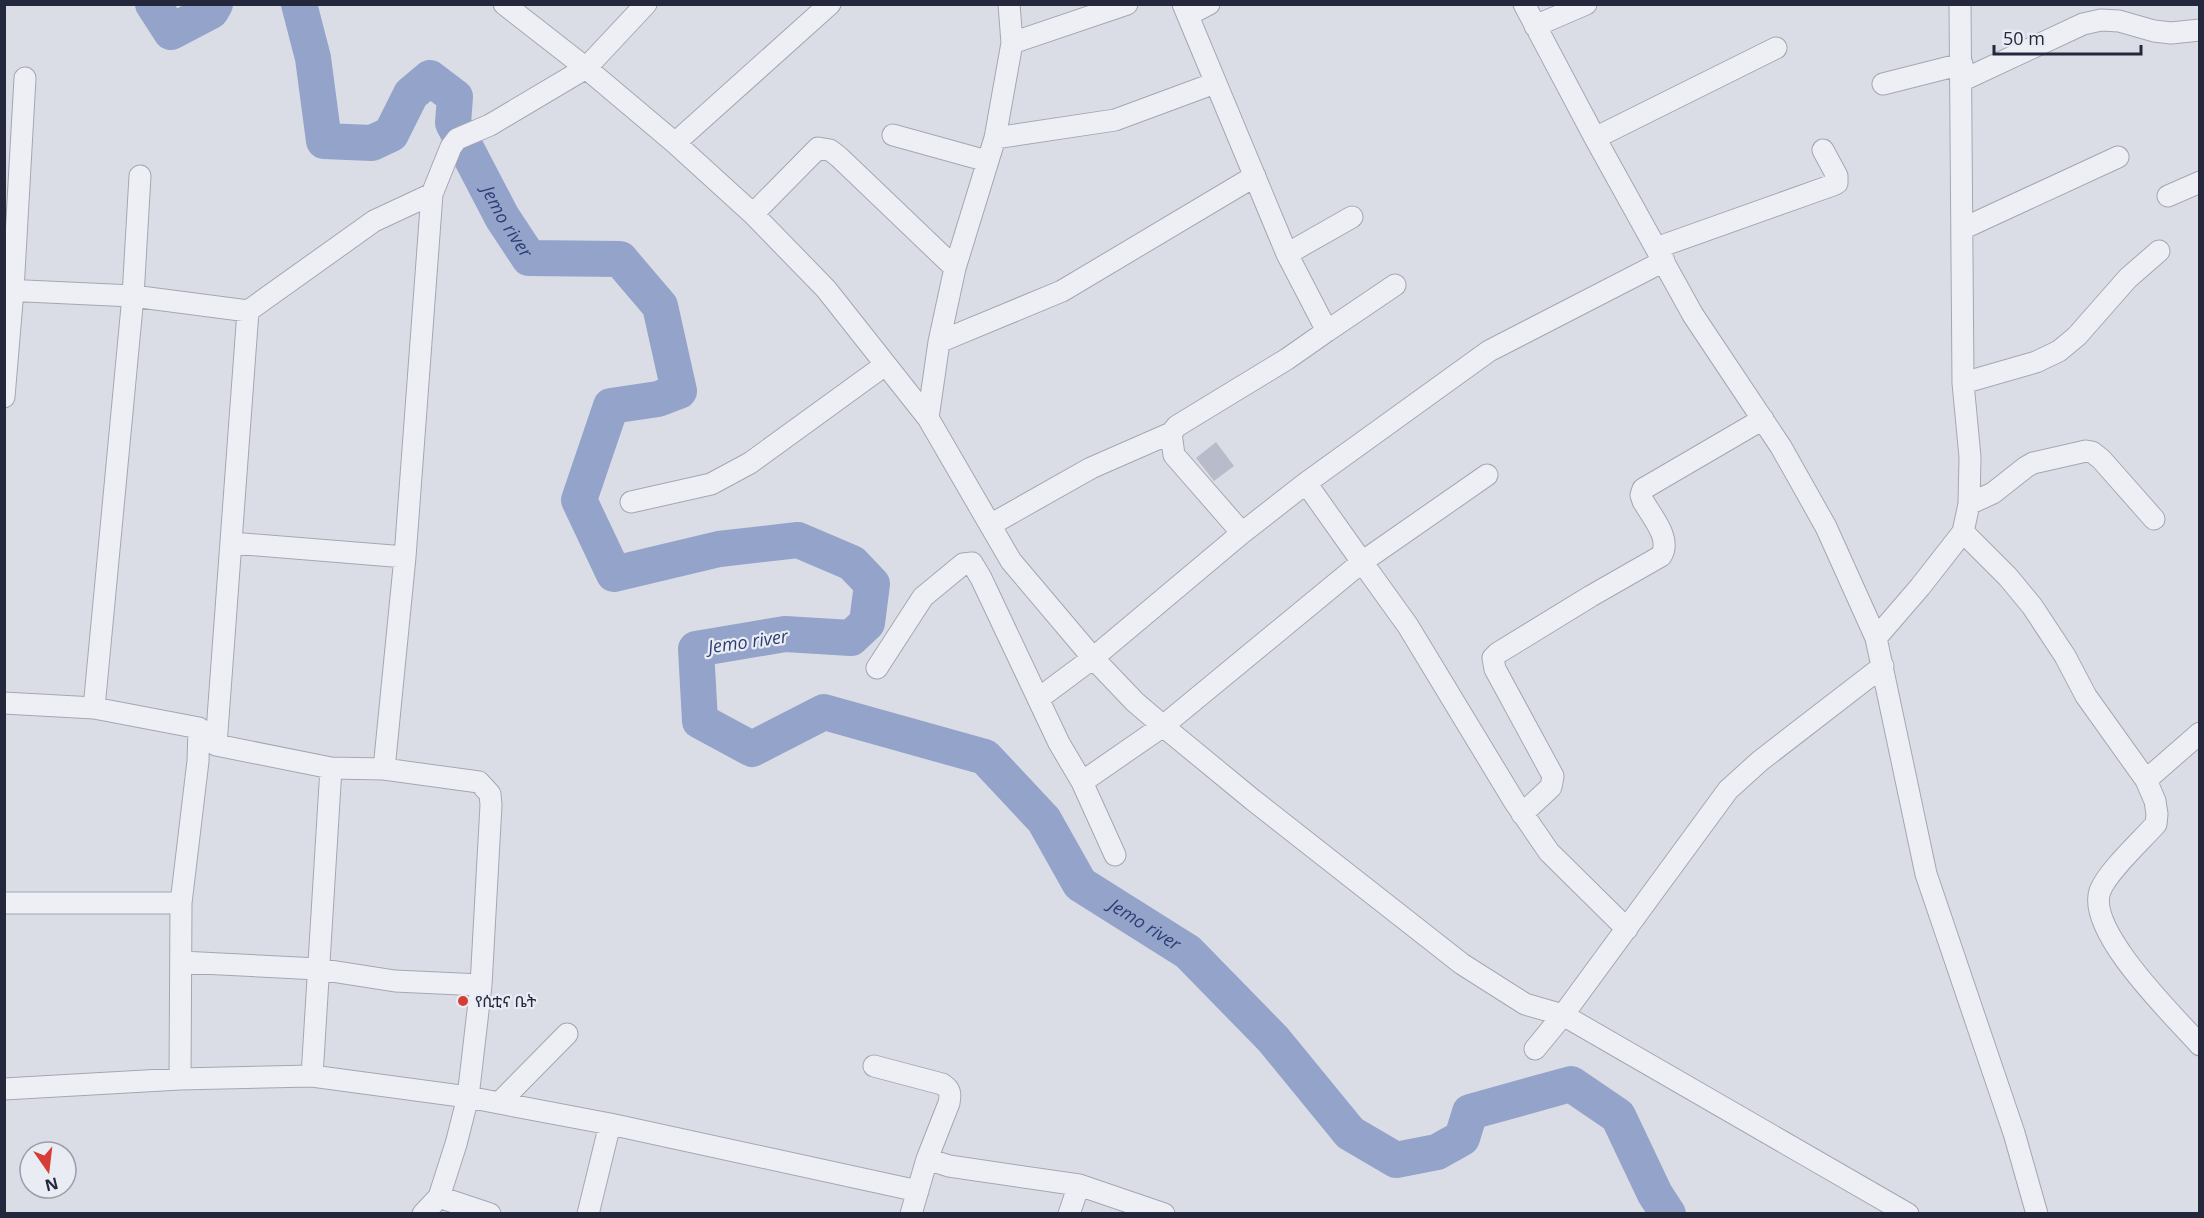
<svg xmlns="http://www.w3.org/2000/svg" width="2204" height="1218" font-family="'Open Sans','Noto Sans Ethiopic',sans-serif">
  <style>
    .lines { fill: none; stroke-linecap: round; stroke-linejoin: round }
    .river { stroke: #93a3c9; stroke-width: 36 }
    .building { fill: #b8bbc9 }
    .minor-casing { stroke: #a4a7b3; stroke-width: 23 }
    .minor { stroke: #eeeff5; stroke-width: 21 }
    .poi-dot { fill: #d53d36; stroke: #eaecf4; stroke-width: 2 }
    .labels { text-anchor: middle; stroke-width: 4.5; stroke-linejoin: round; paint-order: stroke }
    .poi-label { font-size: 16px; fill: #24283d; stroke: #eaecf4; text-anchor: start }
    .water-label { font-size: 18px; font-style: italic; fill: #2c3e73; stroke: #eaecf4 }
  </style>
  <rect width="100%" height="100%" fill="#dbdde6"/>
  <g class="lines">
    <g class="river">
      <path d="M153 4 171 32 211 11 215 4"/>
      <path id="s1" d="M299 4 313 58 324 141 372 143 391 134 411 94 430 78 455 97 453 123 502 217 529 258 620 259 660 306 679 391 658 399 611 406 579 500 614 574 719 549 798 540 852 563 872 584 867 623 851 638 785 634 696 649 700 721 752 749 824 712 985 757 1044 820 1080 884 1188 952 1273 1039 1350 1133 1396 1160 1437 1152 1462 1138 1470 1112 1571 1084 1618 1116 1655 1194 1668 1214"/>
    </g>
  </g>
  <path class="building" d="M1216 442 1234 466 1214 481 1196 458Z"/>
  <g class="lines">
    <defs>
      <path id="minor" d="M504 4 586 68 675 143 753 214 826 289 928 418 939 342 955 268 995 138 1012 43
        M1009 4 1012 43 1127 4
        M1183 4 1287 254 1327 331 1287 359 1177 426 1171 433 1174 455 1242 533
        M1524 4 1595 138 1693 315 1781 447 1826 527 1876 638 1926 874 2014 1133 2037 1214
        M1188 15 1209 4
        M1535 26 1586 4
        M1961 81 2083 24 2101 20 2119 21 2154 31 2171 33 2200 30
        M1883 84 1962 64
        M893 135 987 161
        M995 138 1115 120 1215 83
        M1595 138 1776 48
        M675 143 830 4
        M2168 196 2200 182
        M753 214 818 148 830 150 839 157 955 268
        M1962 229 2118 157
        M1656 248 1833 185 1837 183V176L1823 150
        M1287 254 1352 217
        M1664 261 1489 351 1306 483 1242 533 1093 658 1135 702 1163 726 1253 800 1462 964 1525 1004 1563 1015 1908 1214
        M4 290 133 296 248 311 374 221 432 194
        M1327 331 1395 285
        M939 342 1062 291 1255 176
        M1963 383 2036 362 2059 351 2077 336 2128 278 2159 251
        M4 397 13 290 25 78
        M928 418 1011 561 1093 658 1038 699
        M1306 483 1362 562 1487 475
        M631 502 711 484 750 463 885 365
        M1969 504 1993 493 2026 467 2033 463 2086 451 2092 452 2101 459 2154 519
        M990 525 1091 468 1171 433
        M1963 532 2008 577 2032 606 2065 656 2086 696 2146 780 2155 801 2157 814 2156 824C2141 841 2107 872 2100 891 2086 931 2174 1016 2200 1045
        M232 543 405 557
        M1876 638 1920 587 1963 532 1969 504 1970 457 1963 383 1960 4
        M877 668 923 597 963 564 972 563 981 578 1059 743 1082 782 1115 855
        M4 703 94 708 199 728 216 745 331 768 384 769 479 782 490 794 491 805 481 985 468 1097 456 1144 439 1197 423 1214
        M94 708 133 296 140 176
        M216 745 248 311
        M384 769 405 557 432 194 451 147 457 139 490 125 586 68 646 4
        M2146 780 2200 733
        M1082 782 1163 726 1362 562 1408 626 1514 801 1549 852 1627 929
        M1522 814 1551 787 1553 776 1495 669 1493 658 1498 653 1591 596 1661 556C1672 539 1652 517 1643 501L1641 495 1643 489 1763 419
        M4 903H181
        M181 962 318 969 395 981 481 985
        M1535 1049 1563 1015 1728 790 1760 761 1883 666
        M874 1066 942 1084C950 1089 951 1093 949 1103L927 1159 911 1214
        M312 1076 331 768
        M180 1079 181 903 198 761 199 728
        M4 1089 180 1079 312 1076 468 1097 499 1103 567 1034
        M499 1103 610 1124 918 1191
        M927 1159 949 1166 1079 1185 1164 1214
        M439 1197 490 1214
        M588 1214 610 1124
        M1069 1214 1079 1185"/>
    </defs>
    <use href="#minor" class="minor-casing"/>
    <use href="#minor" class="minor"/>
  </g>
  <circle class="poi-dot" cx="463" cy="1001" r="6"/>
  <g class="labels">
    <g class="poi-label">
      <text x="475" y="1007">የሲቲና ቤት</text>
    </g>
    <g class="water-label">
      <text dy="6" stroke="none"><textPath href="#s1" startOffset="448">Jemo river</textPath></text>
      <text transform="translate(748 642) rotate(-8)" y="6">Jemo river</text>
      <text dy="6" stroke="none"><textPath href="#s1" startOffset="2090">Jemo river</textPath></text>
    </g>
  </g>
  <rect width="2204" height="1218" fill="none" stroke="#24283d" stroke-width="12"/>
  <g transform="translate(48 1170) rotate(166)"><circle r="28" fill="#eaecf4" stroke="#9b9eab" stroke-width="1.5"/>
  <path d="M0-4.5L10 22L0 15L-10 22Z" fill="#d53d36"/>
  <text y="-9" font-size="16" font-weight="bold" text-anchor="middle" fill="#24283d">N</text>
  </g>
  <path d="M1994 45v9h147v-9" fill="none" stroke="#24283d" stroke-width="3"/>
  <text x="2003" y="45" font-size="18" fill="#24283d" stroke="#eaecf4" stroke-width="4.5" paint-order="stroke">50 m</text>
</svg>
